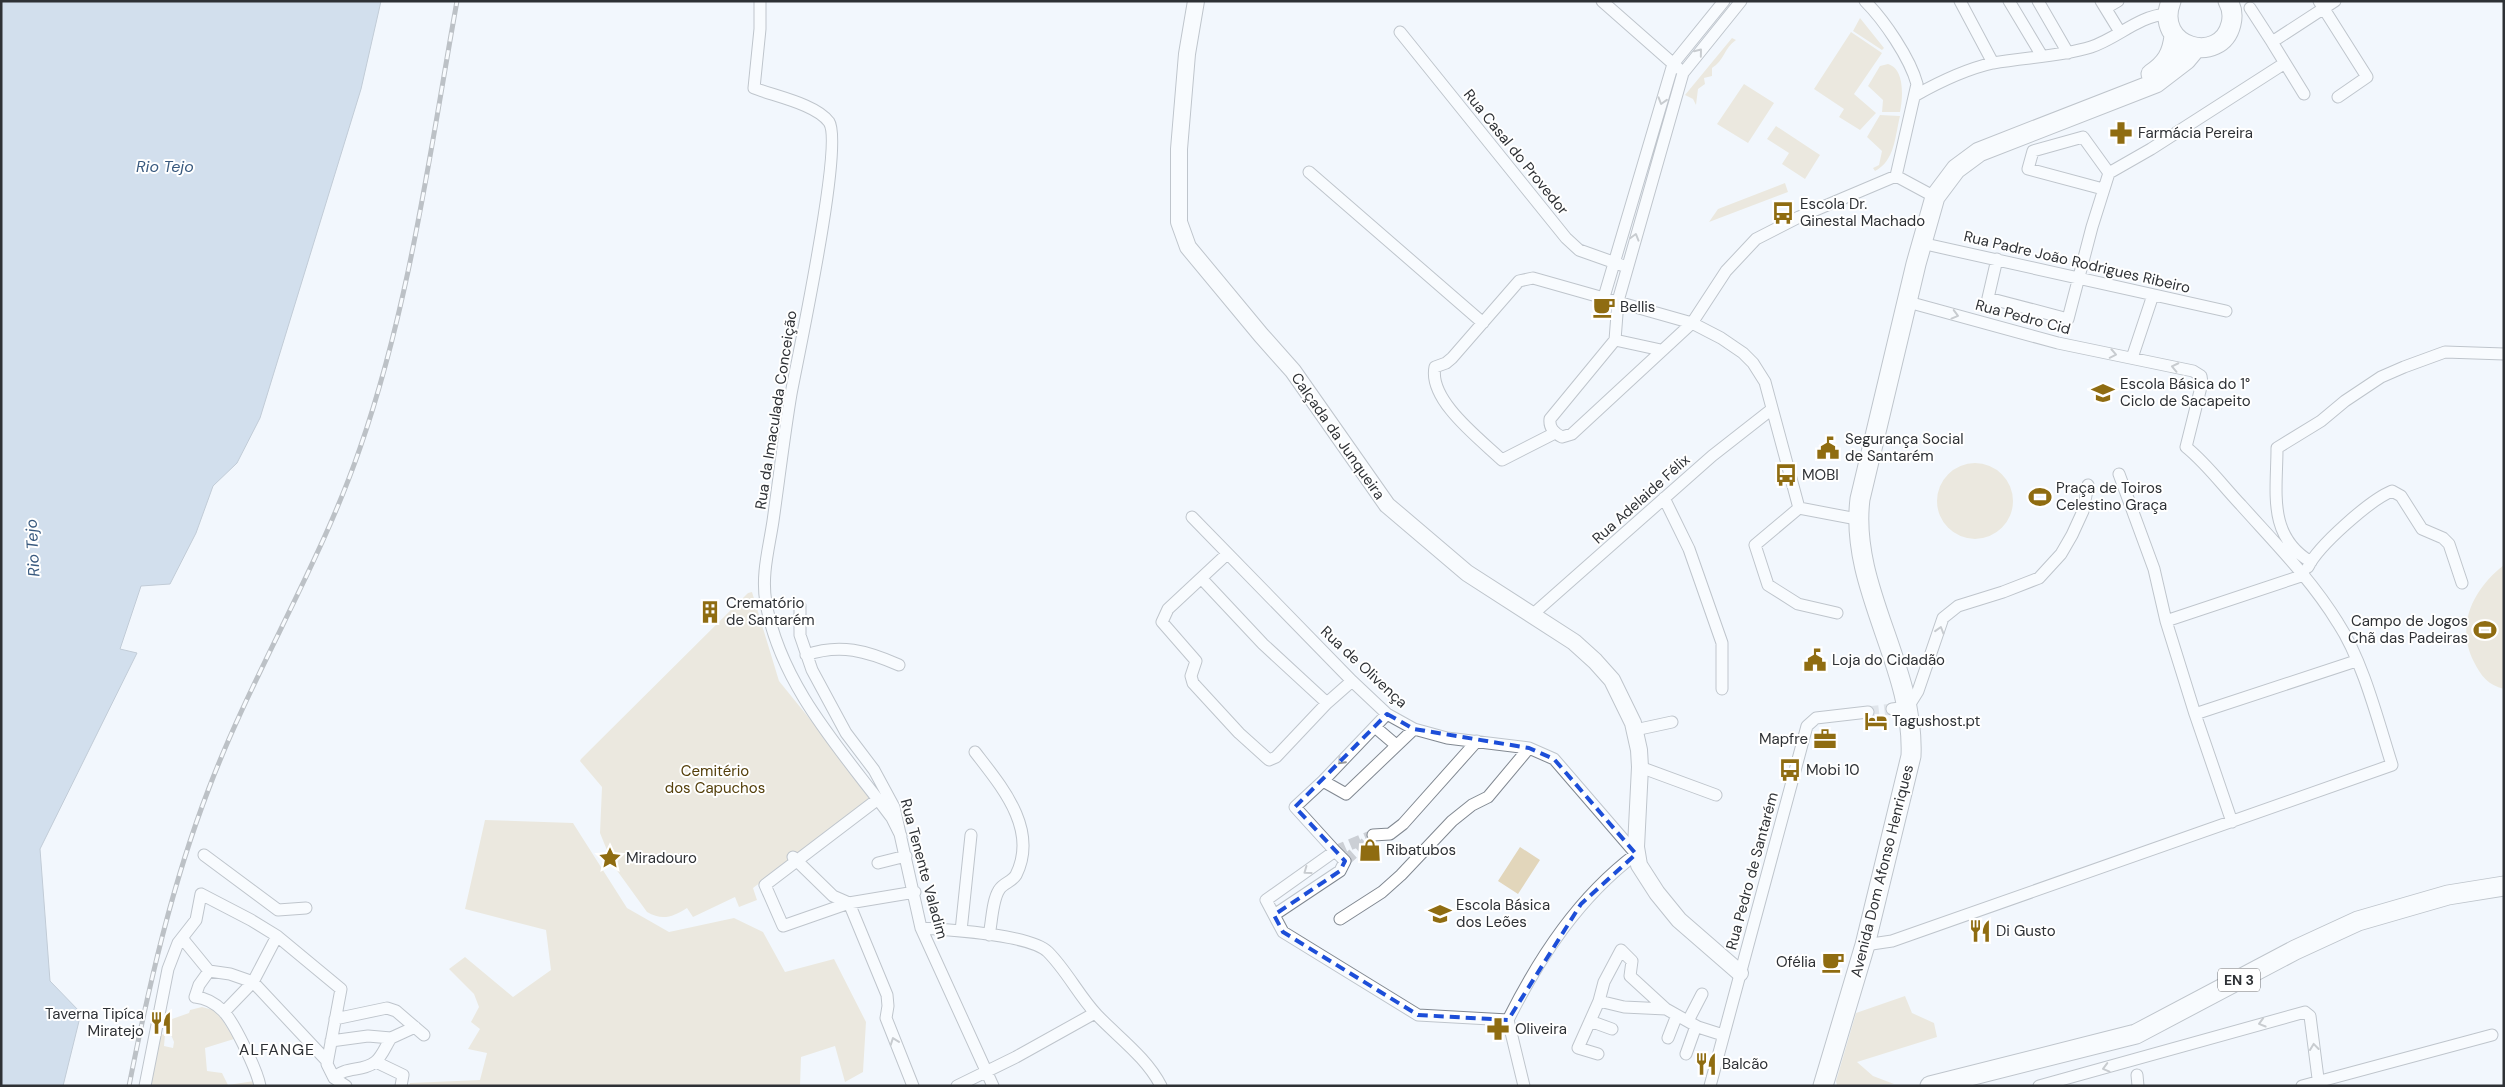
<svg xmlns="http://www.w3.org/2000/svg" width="2505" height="1087" font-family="'DM Sans',sans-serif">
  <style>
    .green { fill: #e2d6bb }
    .water { fill: #acc2da; stroke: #8696a8 }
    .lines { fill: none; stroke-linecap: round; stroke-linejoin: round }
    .street-tunnel { stroke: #cbcfd5; stroke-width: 11; stroke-dasharray: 11 5.5; stroke-linecap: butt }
    .street-casing { stroke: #818891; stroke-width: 13 }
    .secondary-casing { stroke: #818891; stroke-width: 18 }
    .primary-casing { stroke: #818891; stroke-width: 21 }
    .street { stroke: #fff; stroke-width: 11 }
    .secondary { stroke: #fff; stroke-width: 16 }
    .primary { stroke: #fff; stroke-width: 19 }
    .rail-casing { stroke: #7a7e83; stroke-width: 5 }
    .rail { stroke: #fff; stroke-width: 3; stroke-dasharray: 9; stroke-linecap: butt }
    .oneway { stroke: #96989a }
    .marked { fill: none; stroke: #1d4ed8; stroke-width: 4; stroke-dasharray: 10 6; stroke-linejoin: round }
    .labels { text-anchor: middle; stroke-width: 4; stroke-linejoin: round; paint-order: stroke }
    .shield { fill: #fff; stroke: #6d6f72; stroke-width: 1 }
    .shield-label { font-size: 14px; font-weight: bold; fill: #2e3135 }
    .poi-label { font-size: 15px; fill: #2e3135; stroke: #fff; text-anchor: start }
    .street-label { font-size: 15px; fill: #2e3135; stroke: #fff }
    .park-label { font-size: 15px; fill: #55400c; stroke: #fff }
    .water-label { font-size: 16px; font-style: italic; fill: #38597e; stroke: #fff }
    .neighbourhood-label { font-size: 16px; letter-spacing: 1px; fill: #2e3135; stroke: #fff }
  </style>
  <rect width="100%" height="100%" fill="#f2f7fd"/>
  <path class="green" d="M1860 18 1884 48 1882 50 1853 31Z
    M1851 32 1882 53 1854 94 1876 113 1860 130 1839 117 1844 109 1814 89Z
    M1732 38 1736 40C1724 48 1724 61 1712 68V76L1704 78 1705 84 1698 89 1696 105 1693 99 1685 95Z
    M1888 64C1905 69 1903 98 1900 112H1882L1883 100 1868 86 1880 66Z
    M1744 84 1774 103 1748 143 1717 124Z
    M1880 115 1900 116C1895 136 1895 161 1875 171L1873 168 1879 165 1882 151 1867 137Z
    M1776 126 1820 155 1805 179 1782 164 1789 153 1767 139Z
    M1785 183 1788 192 1709 222 1718 209Z
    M1937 501a38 38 0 1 1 76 0a38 38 0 1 1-76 0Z
    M2504 565V689C2488 685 2481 676 2474 662 2455 626 2473 589 2504 565Z
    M752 592 779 681 874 798 753 888 757 900 739 907 735 897 693 917 687 908C673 917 662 921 647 912L613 865 600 833 602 787 580 761 581 759 748 593Z
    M485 820 573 823 627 908 669 932 734 918 763 932 785 972 834 959 866 1022 863 1072 845 1082 835 1046 801 1057 800 1086H409L410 1083 480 1080 487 1053 468 1049 480 1029 471 1022 479 1007 474 994 449 969 465 957 513 997 551 970 546 930 465 909Z
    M1520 847 1540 860 1518 894 1498 881Z
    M1905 996 1912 1013 1934 1023 1937 1037 1857 1062 1873 1076 1894 1084 1837 1086 1836 1081 1856 1013Z
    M202 1007 217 1011 234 1039 205 1048 207 1071 222 1073 228 1085 254 1081 256 1086H148L157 1033 165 1035 164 1046 173 1048 174 1042 169 1030 172 1019 189 1013 190 1010Z"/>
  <path class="water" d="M1 1H381L361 89 260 418 237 463 213 486 196 533 170 584 141 586 120 649 137 653 40 849 50 981 81 1013 63 1086H1Z"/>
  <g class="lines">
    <path class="street-tunnel" d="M1868 712 1892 709
      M1335 851 1373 835
      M1345 861 1366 842"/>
    <defs>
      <path id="street" d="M760 1V29L754 88C774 96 816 104 829 122 844 144 798 356 791 394 784 436 779 479 773 521 769 548 761 575 766 603 781 687 843 752 892 818L901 836
        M1602 1 1678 68
        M1741 1 1683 73 1618 301 1615 340 1550 419C1549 428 1554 433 1562 437L1572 434 1692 323 1726 271 1756 239 1799 217 1896 176 1935 197
        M1865 1C1884 20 1910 58 1917 84L1896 176
        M1960 1 1993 63
        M2009 1 2042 56
        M2038 1 2068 53
        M2101 1 2120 32
        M2319 1 2367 77 2338 97
        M2106 8 2118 1
        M2250 8 2272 42
        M1400 32 1566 238 1579 250 1627 267
        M2304 94 2272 42 2335 1
        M1916 95C1941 81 1966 69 1993 63 2026 57 2059 57 2091 47 2118 38 2138 16 2167 14
        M1309 172 1483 323
        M2103 189 2028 169 2033 151 2083 137 2109 173
        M1921 243 2226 311
        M1997 259 1988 298 2068 319 2092 227 2109 173 2151 149 2285 63
        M1604 297 1673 64 1724 1
        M1615 340 1661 350
        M2132 358 2153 295
        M1555 433 1502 460C1480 439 1428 400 1435 367L1446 363 1452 358 1519 281 1533 278 1692 323 1721 338 1743 353 1753 363 1765 382 1799 508 1857 519
        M2119 474 2154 569 2166 621 2195 714
        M1664 498 1689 549 1722 643V689
        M1799 508 1755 545 1768 585 1798 604 1837 613
        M1192 517 1352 681 1387 714 1414 729 1447 738 1529 748 1554 759 1636 854C1579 897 1540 956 1508 1020L1524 1086
        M1227 554 1168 609 1162 622 1196 661 1191 676 1193 683 1239 733 1269 760 1276 757 1327 703 1352 681
        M2311 562C2267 536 2277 492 2277 448L2321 421 2345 401 2381 377 2404 367 2445 352 2504 354
        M2308 567C2318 546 2370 500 2392 491L2401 496 2422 529 2443 538 2449 544 2462 583
        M1202 579 1263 644 1327 703
        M800 606V635L812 670 846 733 874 770 894 807 921 928 993 1086
        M1532 615 1712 456 1772 409
        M2166 621 2304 575
        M806 655C840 643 867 651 899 665
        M1892 709 1908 707 1918 691 1943 618 1958 606 2003 592 2039 578 2061 554 2072 535 2083 511 2088 485
        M1387 714 1323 781 1346 794 1414 729
        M1375 727 1396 745
        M1635 730 1672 722
        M975 752C1001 786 1039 829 1016 875 1012 882 1003 883 999 890 992 901 992 922 989 935
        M1640 767 1716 795
        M1323 781 1295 807 1335 851
        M878 799 765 885 783 926 849 903 915 892
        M2232 822 2195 714 2356 661
        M1373 835 1390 834 1403 824 1477 741
        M204 855 278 910 306 908
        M793 857 833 896 849 903
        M878 863 906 856
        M849 903 887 995 888 1006 886 1018 913 1086
        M1274 915 1340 871 1345 861 1335 851 1266 900 1283 932 1418 1015 1508 1020
        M1340 919 1382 892 1401 875 1452 821 1472 805 1488 797 1529 748
        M921 928C948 930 1030 934 1048 952 1067 971 1079 996 1097 1015 1118 1037 1147 1058 1161 1086
        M961 931 971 835
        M182 938 209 971 230 974 253 982 327 1061
        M1865 945 1892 941 2392 765C2378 721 2363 661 2338 623 2311 579 2275 543 2241 505 2222 485 2207 464 2186 447L2202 383 2201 376 2193 371 2058 343 1908 302
        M209 971 199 985 195 997C206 998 215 1003 223 1011 234 1022 257 1070 260 1086
        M1599 1001 1604 982 1621 950 1632 961 1630 976 1666 1009
        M224 1012 253 982 277 936
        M335 1019 387 1008 396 1011 424 1035
        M1590 1021 1612 1029
        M1688 1021 1702 994
        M1668 1038 1677 1015
        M331 1041 368 1036 391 1038 415 1027
        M1598 1054 1578 1048 1599 1001 1624 1007 1666 1009 1698 1027 1723 1035
        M1686 1054 1696 1026
        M376 1062 403 1075 401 1086
        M2137 1075 2138 1086
        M334 1078C345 1066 363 1072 375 1062 382 1057 386 1045 391 1038
        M145 1086 168 969 178 943 196 920 201 894 251 920 277 936 341 989 327 1064 334 1078 346 1086
        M957 1086 1016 1057 1095 1013
        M1710 1086 1807 726 1816 718 1868 712
        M2039 1086 2305 1012 2310 1016 2319 1086
        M2302 1086 2492 1035"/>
      <path id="secondary" d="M1196 1 1187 54 1179 149V222L1188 247 1261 335 1293 371 1387 505 1467 573 1574 642 1595 661 1612 680 1633 723 1639 750 1640 767 1636 847 1639 865 1657 893 1679 920 1740 973"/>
      <path id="primary" d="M2171 1C2153 48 2221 66 2231 24 2233 16 2232 8 2228 1
        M2151 74C2166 64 2172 54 2174 36
        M1823 1086 1865 945 1911 756C1915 666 1849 588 1860 499L1916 264 1935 197 1956 169 1979 152 2156 83 2186 60 2196 48
        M1930 1086 2136 1034 2295 950 2358 921 2448 895 2504 886"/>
    </defs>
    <use href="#street" class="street-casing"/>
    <use href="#secondary" class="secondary-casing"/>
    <use href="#primary" class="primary-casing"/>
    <use href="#street" class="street"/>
    <use href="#secondary" class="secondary"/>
    <use href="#primary" class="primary"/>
    <defs>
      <path id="rail" d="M129 1086C149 985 172 884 209 788 253 672 320 565 360 448 410 304 430 151 457 1"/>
    </defs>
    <use href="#rail" class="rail-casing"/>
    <use href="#rail" class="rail"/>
  </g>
  <defs><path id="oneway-chevron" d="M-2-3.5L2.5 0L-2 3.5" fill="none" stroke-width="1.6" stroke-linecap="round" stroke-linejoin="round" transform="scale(1.25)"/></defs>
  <g class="oneway">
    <use href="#oneway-chevron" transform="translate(1699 52) rotate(-51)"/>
    <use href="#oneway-chevron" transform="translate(1662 101) rotate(107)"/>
    <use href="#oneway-chevron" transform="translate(1635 237) rotate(-74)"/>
    <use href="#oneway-chevron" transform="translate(1955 315) rotate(15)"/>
    <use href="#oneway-chevron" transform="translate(2113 354) rotate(11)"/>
    <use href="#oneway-chevron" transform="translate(2175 367) rotate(-168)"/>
    <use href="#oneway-chevron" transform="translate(1940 630) rotate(-73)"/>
    <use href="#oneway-chevron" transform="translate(1341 761) rotate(133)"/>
    <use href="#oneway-chevron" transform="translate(1307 871) rotate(144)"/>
    <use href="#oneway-chevron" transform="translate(2262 1023) rotate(164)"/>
    <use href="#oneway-chevron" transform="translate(894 1041) rotate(-110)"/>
    <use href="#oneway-chevron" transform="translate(2314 1047) rotate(-97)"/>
    <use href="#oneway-chevron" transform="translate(2106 1068) rotate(165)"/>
  </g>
  <path d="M0 0H2505V1087H0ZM1387 714 1414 729 1529 748 1554 759 1636 854 1581 904 1508 1020 1418 1015 1283 932 1274 915 1340 871 1345 861 1295 807Z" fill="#f2f7fd" fill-opacity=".55" fill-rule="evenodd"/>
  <path class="marked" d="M1387 714 1414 729 1529 748 1554 759 1636 854 1581 904 1508 1020 1418 1015 1283 932 1274 915 1340 871 1345 861 1295 807Z"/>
  <defs>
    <symbol id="pharmacy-bare" viewBox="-9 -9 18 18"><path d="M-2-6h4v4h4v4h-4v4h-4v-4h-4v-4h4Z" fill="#8f6c11" stroke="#fff" stroke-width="2.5" paint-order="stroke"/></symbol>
    <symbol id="bus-bare" viewBox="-9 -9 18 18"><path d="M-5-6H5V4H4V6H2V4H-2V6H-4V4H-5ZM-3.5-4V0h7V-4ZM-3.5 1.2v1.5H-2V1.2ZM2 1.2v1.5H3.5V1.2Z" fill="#8f6c11" stroke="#fff" stroke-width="2.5" paint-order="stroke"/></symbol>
    <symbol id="cafe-bare" viewBox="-9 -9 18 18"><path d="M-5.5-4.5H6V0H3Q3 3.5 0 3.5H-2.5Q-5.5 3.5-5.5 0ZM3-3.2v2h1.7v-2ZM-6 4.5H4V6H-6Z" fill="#8f6c11" stroke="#fff" stroke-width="2.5" paint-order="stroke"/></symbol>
    <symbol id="school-bare" viewBox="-9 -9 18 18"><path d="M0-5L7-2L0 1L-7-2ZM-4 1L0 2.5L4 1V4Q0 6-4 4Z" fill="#8f6c11" stroke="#fff" stroke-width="2.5" paint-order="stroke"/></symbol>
    <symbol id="civic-bare" viewBox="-9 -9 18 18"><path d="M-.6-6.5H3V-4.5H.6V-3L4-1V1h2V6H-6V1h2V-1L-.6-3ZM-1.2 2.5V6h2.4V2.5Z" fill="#8f6c11" stroke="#fff" stroke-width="2.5" paint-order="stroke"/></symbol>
    <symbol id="stadium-bare" viewBox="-9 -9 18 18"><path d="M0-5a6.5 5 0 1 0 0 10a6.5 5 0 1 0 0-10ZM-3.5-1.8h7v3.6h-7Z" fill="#8f6c11" stroke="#fff" stroke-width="2.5" paint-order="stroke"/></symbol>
    <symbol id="building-bare" viewBox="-9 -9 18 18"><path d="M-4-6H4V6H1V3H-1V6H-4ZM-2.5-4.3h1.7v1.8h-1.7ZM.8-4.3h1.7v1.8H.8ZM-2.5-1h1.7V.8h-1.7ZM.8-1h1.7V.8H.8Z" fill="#8f6c11" stroke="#fff" stroke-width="2.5" paint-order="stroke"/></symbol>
    <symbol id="hotel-bare" viewBox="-9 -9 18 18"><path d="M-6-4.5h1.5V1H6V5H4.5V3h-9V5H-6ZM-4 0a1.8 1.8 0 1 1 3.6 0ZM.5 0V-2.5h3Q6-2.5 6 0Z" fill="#8f6c11" stroke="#fff" stroke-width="2.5" paint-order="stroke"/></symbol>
    <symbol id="office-bare" viewBox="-9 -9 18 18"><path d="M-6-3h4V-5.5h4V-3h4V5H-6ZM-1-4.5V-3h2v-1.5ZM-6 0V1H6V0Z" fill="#8f6c11" stroke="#fff" stroke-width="2.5" paint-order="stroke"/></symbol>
    <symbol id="shop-bare" viewBox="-9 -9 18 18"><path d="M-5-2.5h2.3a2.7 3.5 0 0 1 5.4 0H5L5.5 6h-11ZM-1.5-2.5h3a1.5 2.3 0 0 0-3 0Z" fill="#8f6c11" stroke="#fff" stroke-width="2.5" paint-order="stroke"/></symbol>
    <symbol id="sight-bare" viewBox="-9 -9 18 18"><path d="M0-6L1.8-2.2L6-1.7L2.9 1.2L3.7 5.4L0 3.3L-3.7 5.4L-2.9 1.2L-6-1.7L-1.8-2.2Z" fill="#8f6c11" stroke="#fff" stroke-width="2.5" paint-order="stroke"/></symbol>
    <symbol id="restaurant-bare" viewBox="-9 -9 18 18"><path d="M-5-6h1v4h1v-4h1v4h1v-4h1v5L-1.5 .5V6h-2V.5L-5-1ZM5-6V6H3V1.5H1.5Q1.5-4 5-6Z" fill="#8f6c11" stroke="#fff" stroke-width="2.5" paint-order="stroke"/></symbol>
  </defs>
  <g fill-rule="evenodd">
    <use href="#pharmacy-bare" x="2105" y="117" width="32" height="32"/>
    <use href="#bus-bare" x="1767" y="197" width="32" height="32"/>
    <use href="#cafe-bare" x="1588" y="291" width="32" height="32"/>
    <use href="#school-bare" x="2087" y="377" width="32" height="32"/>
    <use href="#civic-bare" x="1812" y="432" width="32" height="32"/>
    <use href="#bus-bare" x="1770" y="459" width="32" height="32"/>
    <use href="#stadium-bare" x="2024" y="481" width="32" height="32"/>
    <use href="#building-bare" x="694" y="596" width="32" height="32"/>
    <use href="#stadium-bare" x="2469" y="614" width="32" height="32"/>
    <use href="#civic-bare" x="1799" y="644" width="32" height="32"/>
    <use href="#hotel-bare" x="1860" y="705" width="32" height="32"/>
    <use href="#office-bare" x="1809" y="723" width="32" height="32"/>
    <use href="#bus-bare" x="1774" y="754" width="32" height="32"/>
    <use href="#shop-bare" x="1354" y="834" width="32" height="32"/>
    <use href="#sight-bare" x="594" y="842" width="32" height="32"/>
    <use href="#school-bare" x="1424" y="898" width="32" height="32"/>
    <use href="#restaurant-bare" x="1964" y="915" width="32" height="32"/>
    <use href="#cafe-bare" x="1817" y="946" width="32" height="32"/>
    <use href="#restaurant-bare" x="145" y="1007" width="32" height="32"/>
    <use href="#pharmacy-bare" x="1482" y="1013" width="32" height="32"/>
    <use href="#restaurant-bare" x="1690" y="1048" width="32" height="32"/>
  </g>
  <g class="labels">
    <rect class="shield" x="2218" y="968.5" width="42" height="23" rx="4"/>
    <g class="shield-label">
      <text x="2239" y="985">EN 3</text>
    </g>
    <g class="poi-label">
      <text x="2138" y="138">Farmácia Pereira</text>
      <text x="1800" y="209">Escola Dr.<tspan x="1800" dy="17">Ginestal Machado</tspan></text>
      <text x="1620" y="312">Bellis</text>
      <text x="2120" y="389">Escola Básica do 1°<tspan x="2120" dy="17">Ciclo de Sacapeito</tspan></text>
      <text x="1845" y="444">Segurança Social<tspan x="1845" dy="17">de Santarém</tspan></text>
      <text x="1802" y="480">MOBI</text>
      <text x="2056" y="493">Praça de Toiros<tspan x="2056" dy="17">Celestino Graça</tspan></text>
      <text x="726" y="608">Crematório<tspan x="726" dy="17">de Santarém</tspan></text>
      <text x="2468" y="626" text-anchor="end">Campo de Jogos<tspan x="2468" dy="17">Chã das Padeiras</tspan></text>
      <text x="1832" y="665">Loja do Cidadão</text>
      <text x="1892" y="726">Tagushost.pt</text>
      <text x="1808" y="744" text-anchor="end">Mapfre</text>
      <text x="1806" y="775">Mobi 10</text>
      <text x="1386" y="855">Ribatubos</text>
      <text x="626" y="863">Miradouro</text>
      <text x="1456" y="910">Escola Básica<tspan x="1456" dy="17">dos Leões</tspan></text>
      <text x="1996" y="936">Di Gusto</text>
      <text x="1816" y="967" text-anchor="end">Ofélia</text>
      <text x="144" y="1019" text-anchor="end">Taverna Tipíca<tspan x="144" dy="17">Miratejo</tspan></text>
      <text x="1515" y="1034">Oliveira</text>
      <text x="1722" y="1069">Balcão</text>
    </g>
    <g class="street-label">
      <text transform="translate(1516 152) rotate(51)" y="5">Rua Casal do Provedor</text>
      <text transform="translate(2077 262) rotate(13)" y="5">Rua Padre João Rodrigues Ribeiro</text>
      <text transform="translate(2023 317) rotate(15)" y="5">Rua Pedro Cid</text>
      <text transform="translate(776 410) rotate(-81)" y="5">Rua da Imaculada Conceição</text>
      <text transform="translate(1338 436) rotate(55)" y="5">Calçada da Junqueira</text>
      <text transform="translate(1641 499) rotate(-42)" y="5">Rua Adelaide Félix</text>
      <text transform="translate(1364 667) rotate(43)" y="5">Rua de Olivença</text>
      <text transform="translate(924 869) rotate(75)" y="5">Rua Tenente Valadim</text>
      <text transform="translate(1752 871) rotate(-75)" y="5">Rua Pedro de Santarém</text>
      <text transform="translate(1882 871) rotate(-76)" y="5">Avenida Dom Afonso Henriques</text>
    </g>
    <g class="park-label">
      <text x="715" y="776">Cemitério<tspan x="715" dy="17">dos Capuchos</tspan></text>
    </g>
    <g class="water-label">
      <text x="165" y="172">Rio Tejo</text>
      <text transform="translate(32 548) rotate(-93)" y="6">Rio Tejo</text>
    </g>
    <g class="neighbourhood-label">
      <text x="277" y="1055">ALFANGE</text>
    </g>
  </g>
  <rect width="2505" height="1087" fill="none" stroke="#2e3135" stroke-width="5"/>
</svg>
